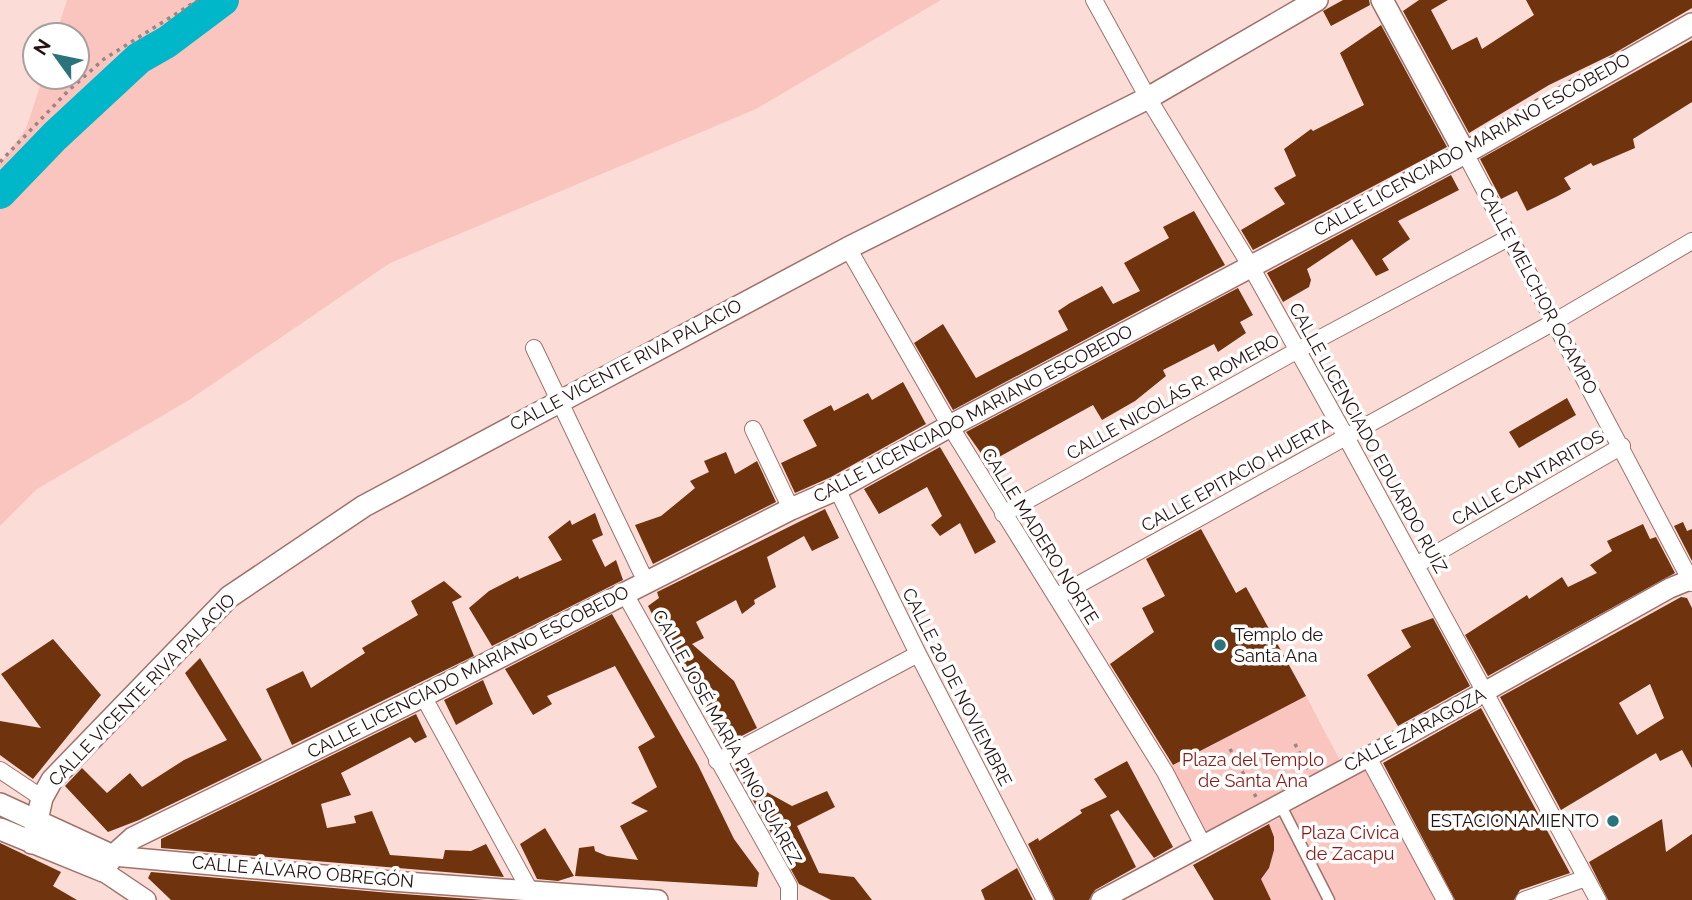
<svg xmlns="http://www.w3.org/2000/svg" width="1692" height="900" font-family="Raleway,sans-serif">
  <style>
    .green { fill: #f9c5be }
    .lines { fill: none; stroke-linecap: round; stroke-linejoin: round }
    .river { stroke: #00b6c9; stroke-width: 32 }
    .building { fill: #6f330e; fill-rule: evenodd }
    .pedestrian-casing { stroke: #9f716b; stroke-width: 13 }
    .minor-casing { stroke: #9f716b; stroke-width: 18 }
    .tertiary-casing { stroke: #9f716b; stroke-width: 22 }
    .secondary-casing { stroke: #9f716b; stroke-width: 24 }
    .path { stroke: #9c8480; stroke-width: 3.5; stroke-dasharray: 3.5 5; stroke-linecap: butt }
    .pedestrian { stroke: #fff; stroke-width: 10 }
    .minor { stroke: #fff; stroke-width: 16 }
    .tertiary { stroke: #fff; stroke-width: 19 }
    .secondary { stroke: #fff; stroke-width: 21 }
    .poi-dot { fill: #2b737d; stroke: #fff; stroke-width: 2.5 }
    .labels { text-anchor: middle; stroke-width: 7; stroke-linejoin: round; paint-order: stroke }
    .street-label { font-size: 18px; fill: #231210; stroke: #fff }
    .poi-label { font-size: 18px; fill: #231210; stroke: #fff; text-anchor: start }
    .park-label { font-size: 18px; fill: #8c1715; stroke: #fff }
  </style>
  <rect width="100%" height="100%" fill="#fbdcd7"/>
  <path class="green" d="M67 0H941L756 109 390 263 189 400 37 489 0 526V164L26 129 43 77H77V35H56Z
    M1306 696 1344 768 1202 843 1168 768Z
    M1373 767 1445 900H1220L1198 862Z"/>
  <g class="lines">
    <path class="river" d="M0 193 55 136 139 58 167 42 223 0"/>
  </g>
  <path class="building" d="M1343 0H1369L1370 5 1331 26 1323 11Z
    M1419 0H1448L1431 10 1452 50 1477 37 1482 49 1534 15 1526 0H1692V8L1613 54 1549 85 1469 133 1403 11Z
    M1381 25 1447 147 1253 250 1241 230 1285 204 1274 188 1296 176 1284 149 1311 129 1313 131 1364 105 1340 53Z
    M1692 40V102L1633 139 1635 148 1593 166 1591 163 1564 178 1571 189 1556 197 1527 211 1517 191 1501 199 1480 159Z
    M1451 175 1459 190 1398 221 1410 239 1382 259 1389 270 1376 276 1352 239 1307 269 1311 280 1309 287 1283 302 1267 273Z
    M1194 211 1225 265 953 410 914 343 943 324 976 378 1068 330 1058 311 1070 303 1102 286 1113 304 1140 291 1124 263 1169 238 1163 227Z
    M1238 288 1253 315 1240 322 1246 333 1218 352 1214 344 1163 370 1166 376 1135 401 1102 420 1093 405 988 463 966 432Z
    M903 382 926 424 831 477 795 493 781 463 817 446 803 420 831 405 834 411 868 393 872 400Z
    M1567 398 1576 415 1519 448 1509 432Z
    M940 447 996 542 975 554 960 523 940 536 931 525 942 516 927 487 879 514 864 489Z
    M726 452 735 474 757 461 776 502 653 564 635 525 661 516 683 498 695 488 690 481 709 472 704 461Z
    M825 509 839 538 812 551 804 536 767 557 776 587 754 600 755 604 742 614 736 600 696 622 704 638 692 644 734 681 757 728 728 743 722 740 699 698 669 632 663 635 648 606 659 598 657 592Z
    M595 513 603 535 592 540 605 567 616 560 623 580 492 646 469 608 489 591 518 576 519 579 562 560 548 537 570 520 572 525Z
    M1683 522 1687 531 1692 529V561L1674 526Z
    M1643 524 1650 539 1656 537 1675 573 1488 676 1465 635 1527 595 1529 599 1562 577 1568 587 1597 573 1590 565 1612 551 1607 541Z
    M1201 529 1236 593 1246 587 1306 696 1173 765 1110 664 1154 632 1142 608 1165 596 1146 559Z
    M444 581 462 597 452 602 474 656 292 745 266 689 303 671 311 688 365 653 362 648 418 615 411 601Z
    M1681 597 1687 598 1692 608V768L1682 750 1660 761 1656 753 1561 810 1500 697ZM1650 684 1664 718 1637 735 1619 703Z
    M612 614 698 765 734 839 759 873 757 887 575 876 579 848 594 846 595 851 607 856 638 860 620 826 648 811 631 803 657 787 638 747 655 737 615 666 547 696 552 704 533 715 505 669Z
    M1433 618 1470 686 1398 726 1367 675 1411 647 1401 630Z
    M53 639 101 695 33 779 0 755V721L41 728 1 674Z
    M200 658 262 760 139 820 108 832 65 786 82 768 107 793 130 773 142 787 184 760 227 740 185 673Z
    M483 680 493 704 456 725 444 700Z
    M1481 708 1570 873 1520 890 1514 900H1455L1383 763Z
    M416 714 427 737 415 743 410 737 341 773 351 795 321 804 327 828 356 823 354 816 372 811 390 855 443 859 445 850 471 851 486 844 504 877 161 848V839Z
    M743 759 761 789 792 806 827 791 835 807 797 826 819 873 854 877 872 900H831L799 884 733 764Z
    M1127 761 1173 847 1154 858 1118 810 1110 815 1136 867 1095 890 1089 900H1055L1028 844 1038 838 1039 841 1082 813 1080 810 1107 797 1094 779Z
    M1662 819 1666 852 1692 834V900H1608L1589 862Z
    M1269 824 1274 837V850L1269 868 1261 879 1271 900H1214L1193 865Z
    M545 828 574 876 558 881 537 879 520 844Z
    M0 843 61 872 53 886 77 900H0Z
    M1017 868 1033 900H985L981 890Z
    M151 872 390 893 485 900H171L148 878Z"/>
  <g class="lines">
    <defs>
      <path id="pedestrian" d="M1280 804 1329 900"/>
      <path id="minor" d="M1094 0 1148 98 1250 265 1346 437 1598 900
        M1465 153 1692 583
        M848 248 950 426 1165 772 1202 843
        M534 348 647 584
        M753 429 791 509
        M837 489 918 654 1045 900
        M1003 514 1298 350 1510 237
        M1416 565 1622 446
        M625 594 789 886V900
        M1056 597 1554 322 1692 241
        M423 696 534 898
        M1368 757 1445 900
        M717 761 918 654
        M0 770 42 798
        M1524 900 1586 878"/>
      <path id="tertiary" d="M113 856 391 881 658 900
        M103 871 146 900
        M1101 900 1368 757 1670 588 1692 579"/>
      <path id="secondary" d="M1382 0 1465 153
        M0 804 113 856
        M0 829 103 871 113 856 133 838 423 696 791 509 837 489 950 426 1465 153 1692 24
        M32 843 42 798 52 780 229 597 364 506 848 248 1148 98 1317 0"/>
    </defs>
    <use href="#pedestrian" class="pedestrian-casing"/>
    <use href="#minor" class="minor-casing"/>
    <use href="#tertiary" class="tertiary-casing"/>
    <use href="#secondary" class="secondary-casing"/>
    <path class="path" d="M0 162 68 91 104 59 198 0
      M1295 744 1308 769
      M1230 749 1256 797"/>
    <use href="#pedestrian" class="pedestrian"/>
    <use href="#minor" class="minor"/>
    <use href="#tertiary" class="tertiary"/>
    <use href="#secondary" class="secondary"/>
  </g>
  <g class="poi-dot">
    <circle cx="1220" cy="645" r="7"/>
    <circle cx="1613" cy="821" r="7"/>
  </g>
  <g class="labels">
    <g class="street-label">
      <text transform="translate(1472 145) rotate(-29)" y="6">CALLE LICENCIADO MARIANO ESCOBEDO</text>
      <text transform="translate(1538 291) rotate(62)" y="6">CALLE MELCHOR OCAMPO</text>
      <text transform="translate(626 365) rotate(-28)" y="6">CALLE VICENTE RIVA PALACIO</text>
      <text transform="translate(1173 397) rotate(-29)" y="6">CALLE NICOLÁS R. ROMERO</text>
      <text transform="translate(973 414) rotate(-28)" y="6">CALLE LICENCIADO MARIANO ESCOBEDO</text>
      <text transform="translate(1368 438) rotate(61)" y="6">CALLE LICENCIADO EDUARDO RUÍZ</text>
      <text transform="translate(1237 475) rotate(-29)" y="6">CALLE EPITACIO HUERTA</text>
      <text transform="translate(1528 478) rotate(-30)" y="6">CALLE CANTARITOS</text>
      <text transform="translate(1040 536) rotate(58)" y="6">CALLE MADERO NORTE</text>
      <text transform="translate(468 672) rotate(-27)" y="6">CALLE LICENCIADO MARIANO ESCOBEDO</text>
      <text transform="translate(957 687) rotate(63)" y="6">CALLE 20 DE NOVIEMBRE</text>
      <text transform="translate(142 690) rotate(-46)" y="6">CALLE VICENTE RIVA PALACIO</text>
      <text transform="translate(1415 730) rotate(-28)" y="6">CALLE ZARAGOZA</text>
      <text transform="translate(727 737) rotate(61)" y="6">CALLE JOSÉ MARÍA PINO SUÁREZ</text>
      <text transform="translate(303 872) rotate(5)" y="6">CALLE ÁLVARO OBREGÓN</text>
    </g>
    <g class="poi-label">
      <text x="1234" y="641">Templo de<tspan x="1234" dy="21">Santa Ana</tspan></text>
      <text x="1599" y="827" text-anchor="end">ESTACIONAMIENTO</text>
    </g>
    <g class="park-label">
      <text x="1253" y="766">Plaza del Templo<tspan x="1253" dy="21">de Santa Ana</tspan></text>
      <text x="1350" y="839">Plaza Civica<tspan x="1350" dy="21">de Zacapu</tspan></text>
    </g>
  </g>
  <g transform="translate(56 56) rotate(303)"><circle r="33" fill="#ffffff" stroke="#a7a09f" stroke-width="2"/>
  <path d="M0-5L12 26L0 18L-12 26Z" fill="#2b737d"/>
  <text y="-10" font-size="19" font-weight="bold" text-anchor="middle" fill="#231210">N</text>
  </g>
</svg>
